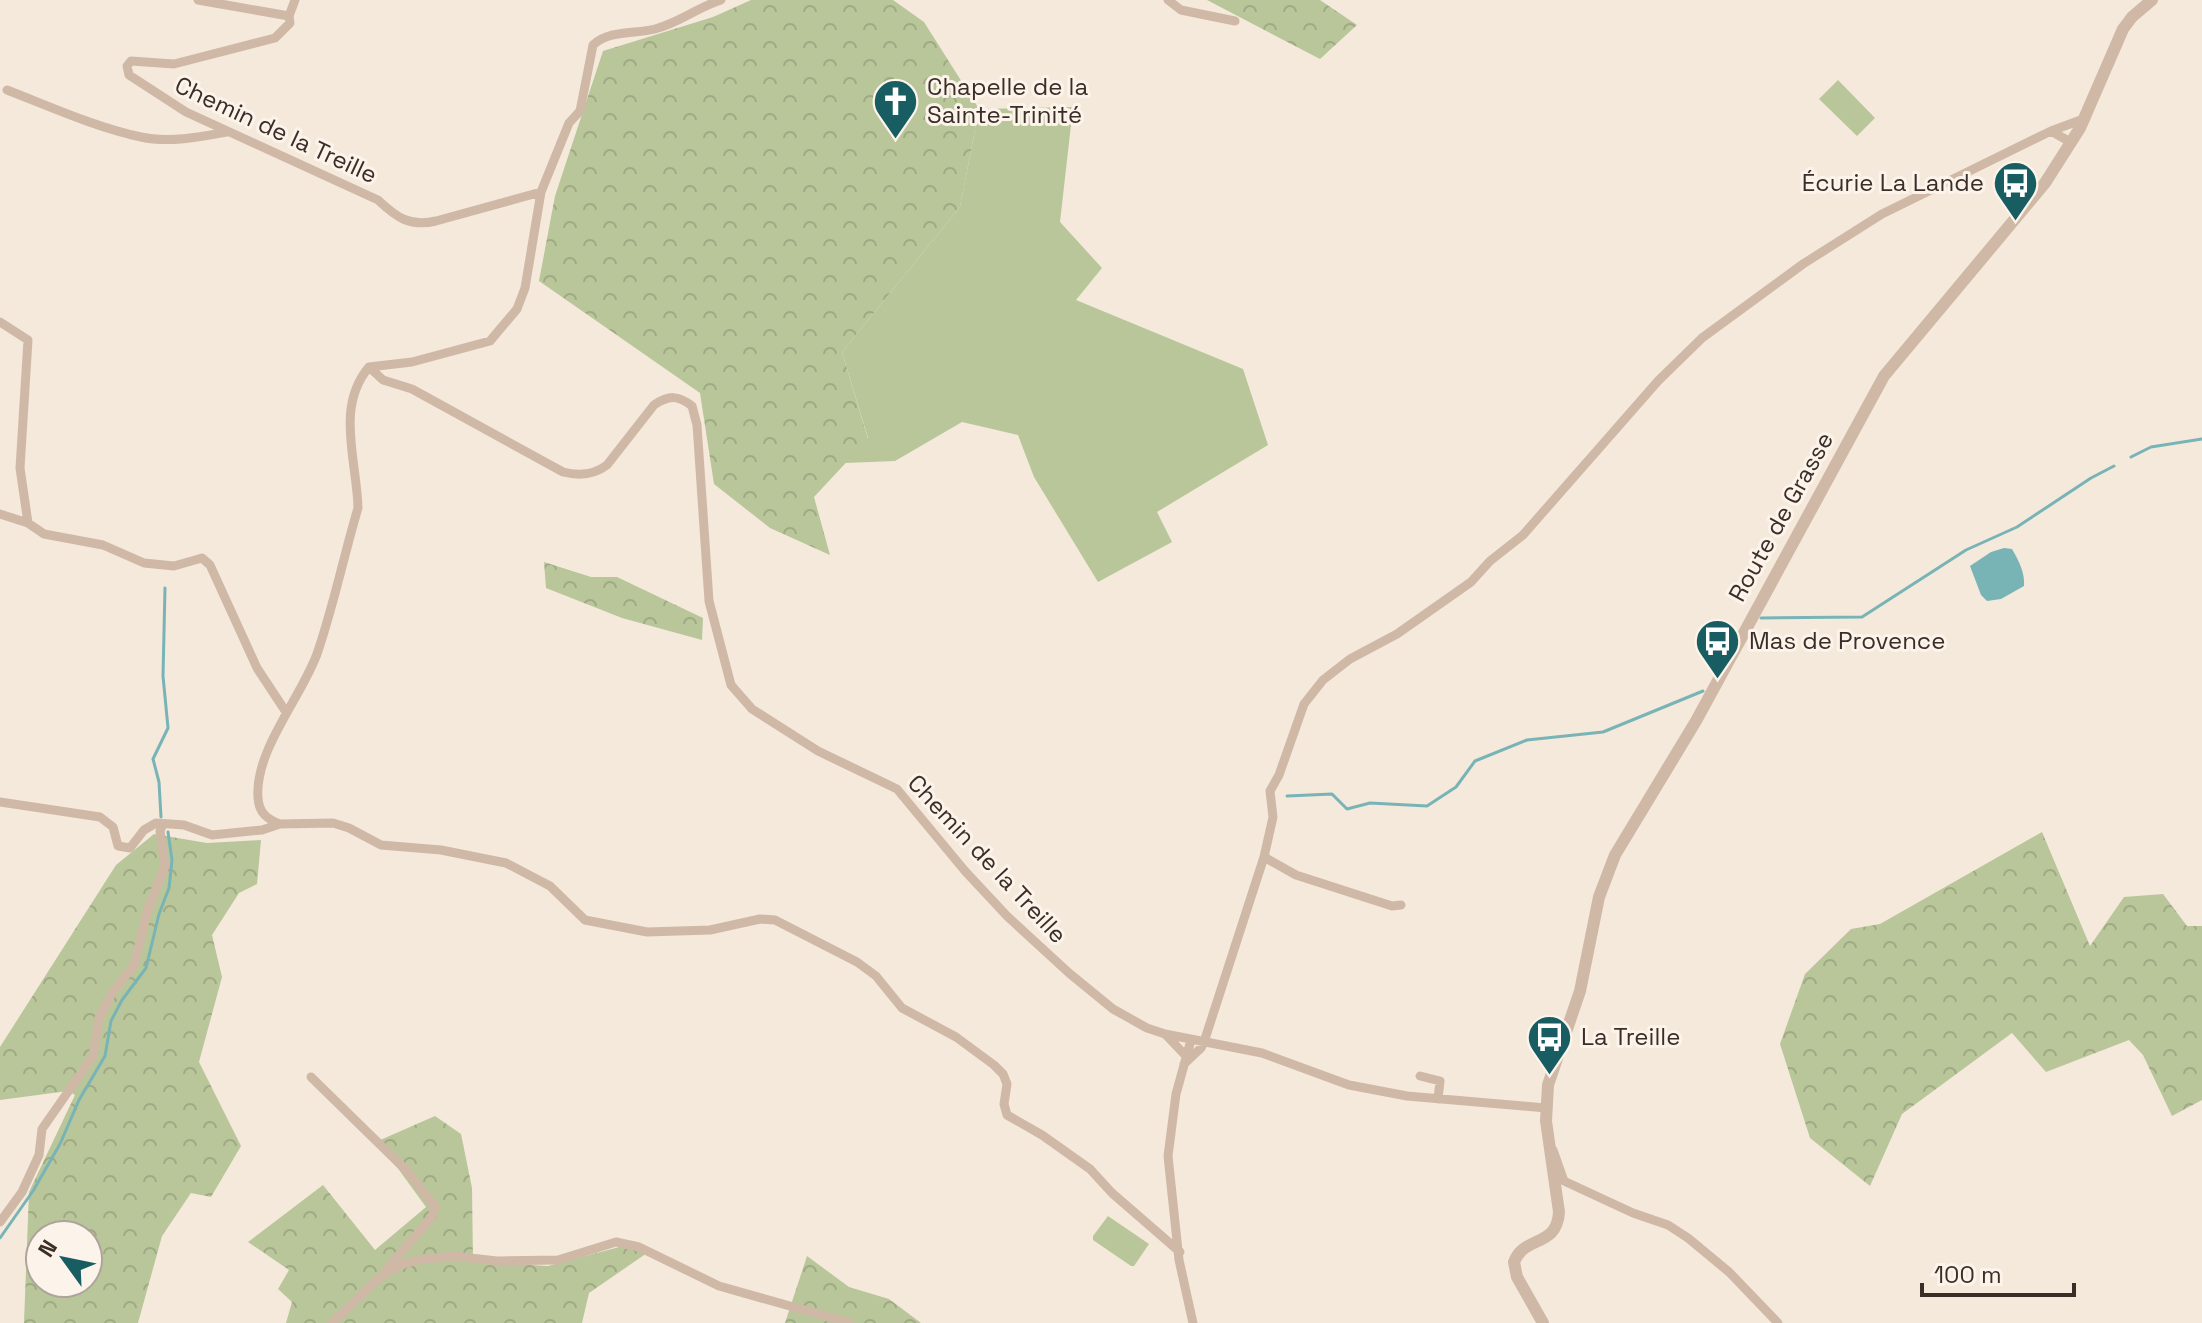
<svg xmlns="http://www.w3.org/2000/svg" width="2202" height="1323" font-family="'Space Grotesk',sans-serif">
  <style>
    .grass { fill: #b8c69a }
    .forest { fill: url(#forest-crowns); fill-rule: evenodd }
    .water { fill: #78b4b6 }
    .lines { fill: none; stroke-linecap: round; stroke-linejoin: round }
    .stream { stroke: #78b4b6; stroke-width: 3 }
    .minor { stroke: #cfb9a6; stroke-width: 9 }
    .tertiary { stroke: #cfb9a6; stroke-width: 12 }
    .labels { text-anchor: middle; stroke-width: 6; stroke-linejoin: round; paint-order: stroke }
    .poi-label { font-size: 24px; fill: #3b2e28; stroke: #fcf3ea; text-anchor: start }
    .street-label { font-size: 24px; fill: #3b2e28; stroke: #fcf3ea }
  </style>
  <defs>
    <pattern id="forest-crowns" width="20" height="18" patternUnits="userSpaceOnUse" patternTransform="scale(2)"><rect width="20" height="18" fill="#b8c69a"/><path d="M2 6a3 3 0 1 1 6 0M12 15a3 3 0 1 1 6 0" fill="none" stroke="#9faa85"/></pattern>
  </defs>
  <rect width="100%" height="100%" fill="#f5e9dc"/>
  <path class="grass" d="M1838 80 1875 118 1857 136 1819 99Z
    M1073 107 1060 222 1102 268 1076 300 1243 369 1268 445 1157 512 1172 542 1098 582 1034 477 1018 435 962 422 895 461 845 463 868 438 842 352 960 207 979 109Z
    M1108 1216 1149 1244 1134 1266H1131L1093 1240V1236Z"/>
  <path class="forest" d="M751 0H893L924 22 979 109 960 207 842 352 868 439 814 497 830 555 770 528 714 484 700 393 539 281 555 196 603 51 713 17Z
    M1207 0H1320L1357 25 1320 59Z
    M544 562 591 577H617L703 618 702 640 622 618 546 588Z
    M2042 832 2090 946 2124 897 2163 894 2187 926H2202V1100L2172 1116 2143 1055 2129 1040 2046 1072 2012 1033 1902 1114 1870 1186 1810 1138 1780 1044 1805 974 1851 929 1880 924Z
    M154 834 207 843 261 840 257 884 239 893 212 935 222 977 199 1062 241 1146 211 1197 191 1193 162 1236 138 1323H24L29 1192 75 1095 68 1091 0 1100V1047L116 865ZM40 1235H88V1283H40Z
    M435 1116 461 1134 472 1188 473 1262 548 1266 623 1246 647 1253 589 1293 582 1323H286L292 1302 278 1289 289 1270 248 1242 323 1185 375 1250 426 1207 378 1141Z
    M807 1256 849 1287 889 1299 921 1323H785Z"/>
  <path class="water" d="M2004 548 2012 549C2019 561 2025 573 2024 586L2001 599 1987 601 1981 595 1970 566 1991 552Z"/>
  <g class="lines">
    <path class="stream" d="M2131 457 2151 447 2202 439
      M1761 618 1862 617 1966 550 2017 527 2091 478 2114 466
      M1287 796 1332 794 1347 809 1370 803 1427 806 1456 787 1475 761 1527 740 1603 732 1703 691
      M161 817 159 782 153 759 168 728 163 676 165 588
      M0 1238 33 1191 60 1144 79 1100 105 1056 111 1021 122 1000 146 968 159 914 169 888 172 860 168 832"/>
    <path class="minor" d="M198 0 289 16
      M295 0 289 16 290 23 275 38 174 64 131 61 127 66 129 75 186 112 378 200C397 218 410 227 436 221L541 192
      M1168 0 1181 10 1235 21
      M7 90C51 107 95 127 141 137 168 143 200 137 227 132
      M2051 131 2072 143
      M0 322 28 340 20 468 28 523
      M369 367 383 380 412 389 563 472C579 476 594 475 607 465L654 405C669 395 678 395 692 406L697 425 709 601 731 685 752 709 818 751 897 789 965 871 1007 916 1069 973 1113 1009 1147 1028 1165 1034 1262 1053 1349 1085 1407 1096 1546 1108
      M369 367 412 362 490 341 517 309 525 288 541 192 569 123 580 111 593 45C609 30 635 34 655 29 679 23 698 7 721 0
      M0 514 28 523 44 534 103 545 144 563 174 566 202 558 210 565 257 668 286 712
      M0 802 100 817 113 827 118 846 130 848 144 830 156 823 184 825 212 835 262 830 280 824 333 823 349 828 381 845 441 850 506 863 550 886 585 920 647 932 710 930 760 919 775 920 857 962 876 976 902 1008 956 1037 994 1065 1003 1074 1007 1084 1004 1104 1007 1115 1042 1135 1090 1169 1112 1193 1180 1252
      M280 824C267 819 259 813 258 798 254 750 304 694 318 651 334 604 344 555 358 508 357 461 335 407 369 367
      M1264 857 1296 875 1392 906 1401 905
      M1166 1035 1186 1056
      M1191 1040 1176 1094 1168 1156 1179 1260 1193 1323
      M1184 1064 1201 1048 1204 1042 1264 857 1273 817 1270 791 1279 775 1304 704 1323 680 1350 659 1397 634 1471 582 1490 561 1523 535 1658 381 1702 338 1803 264 1882 214 2051 131 2086 118
      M1420 1076 1440 1081 1438 1099
      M311 1077 407 1171 435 1207 432 1217 386 1270
      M1553 1150 1564 1181 1633 1213 1668 1225 1688 1238 1729 1272 1778 1323
      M0 1222 22 1192 39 1155 42 1129 93 1056 99 1018 112 993 134 965 148 909 165 866 160 831 163 824
      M332 1323 379 1278 398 1266 417 1260 453 1256 497 1261 558 1260 616 1242 639 1247 719 1286 850 1323"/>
    <path class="tertiary" d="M1543 1323 1517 1277 1514 1262C1524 1235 1557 1248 1559 1212L1546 1121 1548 1085 1580 991 1599 897 1615 855 1696 721 1884 376 2045 183 2080 128 2123 29 2132 17 2152 0"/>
  </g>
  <defs>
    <symbol id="church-pin" viewBox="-11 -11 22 30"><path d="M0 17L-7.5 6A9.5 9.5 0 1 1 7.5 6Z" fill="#185d61" stroke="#fcf3ea"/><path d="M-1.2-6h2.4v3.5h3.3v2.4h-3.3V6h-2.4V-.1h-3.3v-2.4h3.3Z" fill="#fff"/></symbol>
    <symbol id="bus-pin" viewBox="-11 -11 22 30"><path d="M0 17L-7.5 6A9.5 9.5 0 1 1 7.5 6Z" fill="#185d61" stroke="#fcf3ea"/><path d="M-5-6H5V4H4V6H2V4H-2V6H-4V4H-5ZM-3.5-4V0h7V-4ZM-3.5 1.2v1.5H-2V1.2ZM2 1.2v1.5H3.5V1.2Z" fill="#fff"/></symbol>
  </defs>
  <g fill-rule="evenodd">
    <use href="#church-pin" x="870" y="76" width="51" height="69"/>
    <use href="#bus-pin" x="1990" y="158" width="51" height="69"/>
    <use href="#bus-pin" x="1692" y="616" width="51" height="69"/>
    <use href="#bus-pin" x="1524" y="1012" width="51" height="69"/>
  </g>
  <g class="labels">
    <g class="poi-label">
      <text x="927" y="95">Chapelle de la<tspan x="927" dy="28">Sainte-Trinité</tspan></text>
      <text x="1984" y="191" text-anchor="end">Écurie La Lande</text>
      <text x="1749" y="649">Mas de Provence</text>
      <text x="1581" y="1045">La Treille</text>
    </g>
    <g class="street-label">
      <text transform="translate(276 130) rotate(25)" y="8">Chemin de la Treille</text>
      <text transform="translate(1781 517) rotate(-61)" y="8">Route de Grasse</text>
      <text transform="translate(987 859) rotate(47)" y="8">Chemin de la Treille</text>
    </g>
  </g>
  <g transform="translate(64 1259) rotate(303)"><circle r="38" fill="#fcf3ea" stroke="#afa49c" stroke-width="2"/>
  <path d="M0-6L14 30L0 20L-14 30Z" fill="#185d61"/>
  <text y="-12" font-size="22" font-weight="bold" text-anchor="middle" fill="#3b2e28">N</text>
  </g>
  <path d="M1922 1283v12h152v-12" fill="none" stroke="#3b2e28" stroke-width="4"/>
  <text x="1934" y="1283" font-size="24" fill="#3b2e28" stroke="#fcf3ea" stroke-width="6" paint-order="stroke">100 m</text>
</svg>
